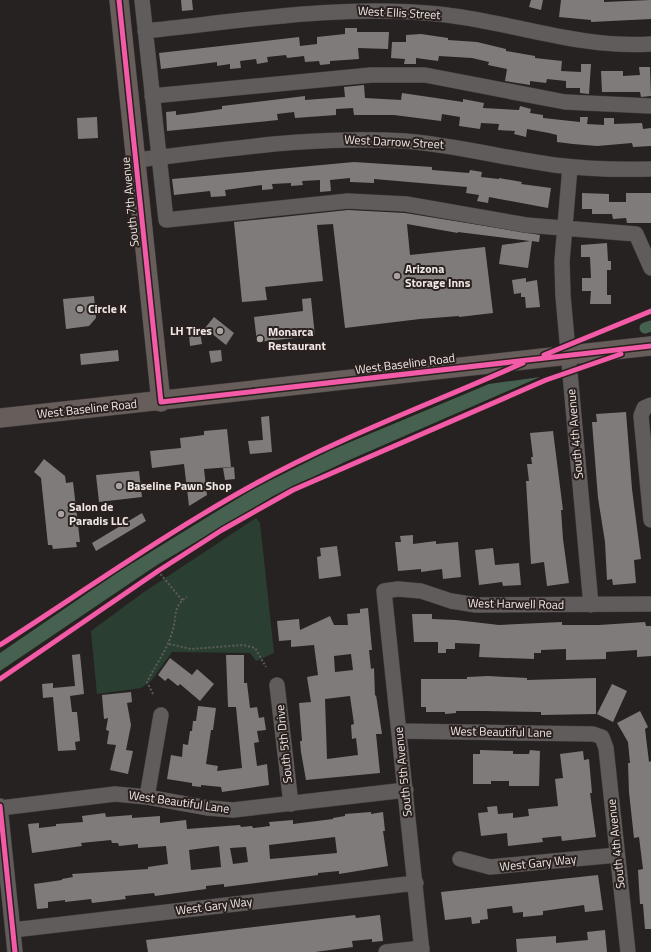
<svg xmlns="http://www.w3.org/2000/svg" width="651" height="952" font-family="'Titillium Web',sans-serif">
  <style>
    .green { fill: #2a3f32 }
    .water { fill: #46614f }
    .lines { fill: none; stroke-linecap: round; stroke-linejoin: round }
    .canal { stroke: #46614f; stroke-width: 11 }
    .building { fill: #807b7b; fill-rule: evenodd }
    .minor-casing { stroke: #444040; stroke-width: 16 }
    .major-casing { stroke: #444040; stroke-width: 20 }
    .path { stroke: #5e5b5b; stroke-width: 2; stroke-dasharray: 2 2; stroke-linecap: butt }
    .minor { stroke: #605c5b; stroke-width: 15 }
    .major { stroke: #675e5b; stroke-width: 19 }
    .cycleway-casing { stroke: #2a211f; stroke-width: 8 }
    .cycleway { stroke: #f35aa7; stroke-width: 5 }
    .poi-dot { fill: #a8a2a1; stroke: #2a211f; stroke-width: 1.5 }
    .labels { text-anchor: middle; stroke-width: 4; stroke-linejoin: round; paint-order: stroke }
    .street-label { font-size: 12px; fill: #ede7e6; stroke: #2a211f }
    .poi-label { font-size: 12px; font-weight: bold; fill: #ede7e6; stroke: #2a211f; text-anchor: start }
  </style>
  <rect width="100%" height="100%" fill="#272222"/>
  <path class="green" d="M256 518 260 523 274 653 256 661 250 653 172 652 151 681 141 688 97 694 91 631 144 592Z"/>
  <path class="water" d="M540 377 347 461 275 495 157 565 0 671V653L118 572 253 489 331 450 489 384Z"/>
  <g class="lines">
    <path class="canal" d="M645 328 651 326"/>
  </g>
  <path class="building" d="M181 0H192L193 10 182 11Z
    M531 0H543L541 10 529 7Z
    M561 0H604V2L651 0V19L591 22V20L559 17Z
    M345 28H357V32H389L388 49 358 48 359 59 330 61V64L320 65 319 61 305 62 304 56 287 58 286 55 267 57 268 62 257 64 256 59 240 61 241 68 230 69V64L217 66V62L161 69 159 53 299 37 300 46 317 44V37L345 34Z
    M421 34 448 38V40L477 42 506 49V51L535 56V58L562 61 561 71 581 72V64H591L589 94 580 93V88H566V81L547 79 546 83 530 81V85L505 81 507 69 488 65 489 62 472 58 439 56 438 61 416 58V64H404L405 59 391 58 392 42H406V35Z
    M639 67H650L651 96 641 97 640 92H602L601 71H623V76L640 75Z
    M364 85 365 98 401 100 402 93 463 102V99L484 103 483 108 519 110 520 106 531 109 530 113 543 115V118L580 122V117H588L587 124 604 125V118H614V124L642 123 643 129 651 128V146L633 147 632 143 597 146 573 144 557 142V135L549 133 527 129 526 137 514 134 515 131 498 130 499 124 481 123 480 129 459 126 460 117 442 114 441 121 394 115H354L353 108 336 109V115L295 118 294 112 277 114 278 120 167 131 166 112 176 111V115L193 113 222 109V106L305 96V100L345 97 344 87Z
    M97 117 98 138 78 139 77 118Z
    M354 162 432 167V170L469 173 470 170 482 172 481 177 499 179V178L522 182 521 184 551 188 548 208 489 197 488 203 477 201 479 195 466 193 467 187 374 179V183L350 182V178L330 180 331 191 320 192V180L302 181 303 185 291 186V183L272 184 273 189 262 190V185L225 190 226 196 211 197 210 191 174 195 172 179Z
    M582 193 609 194V202H626V193H651V223H627L626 218 613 219 612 214H592V209H582Z
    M348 210 405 213 540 235 539 242 532 241 528 268 499 264 502 245 530 241 458 232V233L407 224 410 255 485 247 493 313 459 317V316L420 319 345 328 333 224 317 225 323 281 265 287 267 300 242 302 234 222Z
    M607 243 608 261H611V270H607V295H611V304H590L591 291H582V278H591L590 257H581V245Z
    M526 278V282L537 280 540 307 526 308 525 297H521V293L514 294 512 280Z
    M94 296 96 318 89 326 66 329 63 299Z
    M311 298 315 336 257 342 254 317 303 311 302 299Z
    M214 317 234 333 226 345 205 328Z
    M200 333 202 344 190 346 189 334Z
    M118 350 119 361 81 365 80 354Z
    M221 350 222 361 211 363 209 351Z
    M626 412 632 489 641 559 634 560 636 583 613 585 612 579 607 580 605 542 598 498 592 422H597L596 414Z
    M269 416 272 452 250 454 248 441 263 440 261 417Z
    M227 429 231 467 204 469 207 495 189 506 184 464 152 468 150 451 181 448 180 438 204 435V431Z
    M553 431 563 510H561L563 539 569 583 547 586 544 562 531 564 526 481H529L527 464H532L531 457H533L530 433Z
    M44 459 65 476 66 483 73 482 80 542H76L77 547 53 549 52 545H48L41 478 34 472Z
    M234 467 235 479 225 480 223 468Z
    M139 471 142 497 99 502 96 475Z
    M142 513 146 521 96 551 92 543Z
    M413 535V544L436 541V544L458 542 461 577 443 579 442 569 421 572V569L398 571 395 542H401L400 536Z
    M337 546 341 576 319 579 317 557 321 556 320 548Z
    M493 548 495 565 519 563 521 585 503 586 502 582 479 585 475 550Z
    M368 608 372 650H369L371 669 374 668 375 696 376 695 382 734H376L380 773 306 780 301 752 300 741H302L299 703 311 702 307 677 318 675 314 645 291 647V640L279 641 277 621 299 619 300 630 330 616 334 625H348L347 614 360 613V609ZM351 654 353 670 335 672 334 656ZM350 696 354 724 351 725 352 739 356 738 358 755 327 759 325 699Z
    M412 614H432V619L456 620 499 625 562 622V625H599L645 622 646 626H651V656L637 657V650L606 652V659L566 660V649L541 650V653H534V659L479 657 480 644 455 643V649H446V653H438V642H414Z
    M80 654 84 694 70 696 72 712H77L80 741 75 742 76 750 58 751 53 697 43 698 42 684 53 683V688L75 686 72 655Z
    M226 655H244V683H247L250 708 257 707 259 718 264 717 266 730 257 731 259 742 254 743 257 766 267 764 269 785 222 792 221 787 201 785V787L192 786V783L167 779 171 755 182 757 183 744 188 745 190 731H192L193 721H196L198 706 216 708 213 730H211L206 764 218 766 217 771 242 768 236 707H228Z
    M170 658 192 675 197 669 214 684 200 701 180 684 178 686 168 678 165 681 158 675Z
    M488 676 527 678V680L596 678V714L541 715V712L484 711H456V713L445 714V712H426V707H421V679H467V677Z
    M612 684 627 691 613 722 597 714Z
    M131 692 132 702 127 703 131 725 126 750 133 751 128 774 110 770 116 745 107 744 109 731 106 730 108 718 104 719 102 695Z
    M640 711 648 727 645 729 649 762 651 761V929H645L643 904H640L638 870 643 869 639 837 634 838 629 792 628 763H630L628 742 617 723Z
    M480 750 513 751V754H529L530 750 540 751 539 786H509V781H491V784H473V754H480Z
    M583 751 584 760 589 759 592 793H590L596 837 562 841 561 836 542 838 543 842 508 846 507 833 481 836 478 813 488 812 487 807 497 806 498 814 513 813V818L529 816 528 809 558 806 555 779 563 778 560 754Z
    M371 812V814L383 812 385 831H383L388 866 339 874V871L318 873V875L224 887V884L206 886V889L155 896 154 893 125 896 126 899 92 903 91 899 65 902V900L48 902V908L37 909 34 884 62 880V879L73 877 72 874 148 869V867L168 864 166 846 138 848V844L119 846 118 843H112L111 840 81 843 82 846 32 853 28 824 39 823V828L56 826V824L83 822 82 816 105 813 106 817 132 815V818L160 816V823L186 820 187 829 240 825 241 827 252 826 253 828 270 826 269 822 293 820V824L333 819V818L345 816V814ZM335 837 337 853 270 859 269 845ZM219 846 221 867 191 870 189 850ZM246 847 248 862 233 864 230 848Z
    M598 875 603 910 585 912 584 905 543 911V915L523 917V912L513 913 512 906 487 909 488 919 480 920V923L472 924 471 917 445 920 441 892Z
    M355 915 356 918 380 915 383 941 372 942V939L352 941 353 947 315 952H148L146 940Z
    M605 930 607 952H517L516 939 556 936V943L588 940 587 932Z"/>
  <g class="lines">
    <defs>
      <path id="minor" d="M142 0 166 220 348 201 406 204 526 225 636 234 651 268
        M145 31C243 21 340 4 438 14 510 21 578 49 651 44
        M152 96 371 75H425L565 102 651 106
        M136 160C225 150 315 135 405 141 455 145 504 158 554 165 587 169 618 170 651 169
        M570 167 562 261 563 296 591 605
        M651 405 644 408 641 416 651 520
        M277 685 291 804
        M399 731 593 734 602 737 606 748 628 952
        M147 797 161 715
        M0 806 15 952
        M0 808 115 794 147 797 208 808 233 810 406 790
        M460 859 490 867 617 855
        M13 930 416 883
        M386 952 422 948
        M422 952 384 591 398 589 421 591 451 601 476 605 651 604"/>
      <path id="major" d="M119 0 161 402
        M0 418 651 346"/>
    </defs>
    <use href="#minor" class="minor-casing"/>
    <use href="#major" class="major-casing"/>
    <path class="path" d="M158 571 182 600
      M169 644 191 649 243 645 255 648 266 667
      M153 694 147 682C156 664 168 649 173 629 177 615 173 606 187 597"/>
    <use href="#minor" class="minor"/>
    <use href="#major" class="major"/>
    <defs>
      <path id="cycleway" d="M119 0 161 402 651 346
        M544 355 651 311
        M0 645C84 591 166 533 253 485 340 437 433 403 523 363
        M0 679 158 571 222 530 293 490 546 380 621 354
        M0 806 15 952"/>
    </defs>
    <use href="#cycleway" class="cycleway-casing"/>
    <use href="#cycleway" class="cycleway"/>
  </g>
  <g class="poi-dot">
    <circle cx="397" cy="276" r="4"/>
    <circle cx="80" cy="309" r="4"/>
    <circle cx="220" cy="331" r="4"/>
    <circle cx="260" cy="339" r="4"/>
    <circle cx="119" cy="486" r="4"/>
    <circle cx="61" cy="514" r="4"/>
  </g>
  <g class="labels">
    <g class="street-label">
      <text transform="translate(399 13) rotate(3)" y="4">West Ellis Street</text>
      <text transform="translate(394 142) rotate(3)" y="4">West Darrow Street</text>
      <text transform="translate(130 202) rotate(-96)" y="4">South 7th Avenue</text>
      <text transform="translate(405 364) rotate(-7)" y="4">West Baseline Road</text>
      <text transform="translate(87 409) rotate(-6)" y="4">West Baseline Road</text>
      <text transform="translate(575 434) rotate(-95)" y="4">South 4th Avenue</text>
      <text transform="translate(516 604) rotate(1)" y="4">West Harwell Road</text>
      <text transform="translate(501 732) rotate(1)" y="4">West Beautiful Lane</text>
      <text transform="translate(284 744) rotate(-96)" y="4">South 5th Drive</text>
      <text transform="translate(403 772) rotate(-96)" y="4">South 5th Avenue</text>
      <text transform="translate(179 802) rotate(8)" y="4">West Beautiful Lane</text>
      <text transform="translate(616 844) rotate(-96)" y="4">South 4th Avenue</text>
      <text transform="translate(538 863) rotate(-6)" y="4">West Gary Way</text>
      <text transform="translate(214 906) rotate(-7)" y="4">West Gary Way</text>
    </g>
    <g class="poi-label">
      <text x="405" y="273">Arizona<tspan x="405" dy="14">Storage Inns</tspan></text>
      <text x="88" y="313">Circle K</text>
      <text x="212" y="335" text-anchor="end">LH Tires</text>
      <text x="268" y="336">Monarca<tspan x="268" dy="14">Restaurant</tspan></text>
      <text x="127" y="490">Baseline Pawn Shop</text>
      <text x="69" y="511">Salon de<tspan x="69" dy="14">Paradis LLC</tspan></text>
    </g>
  </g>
</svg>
